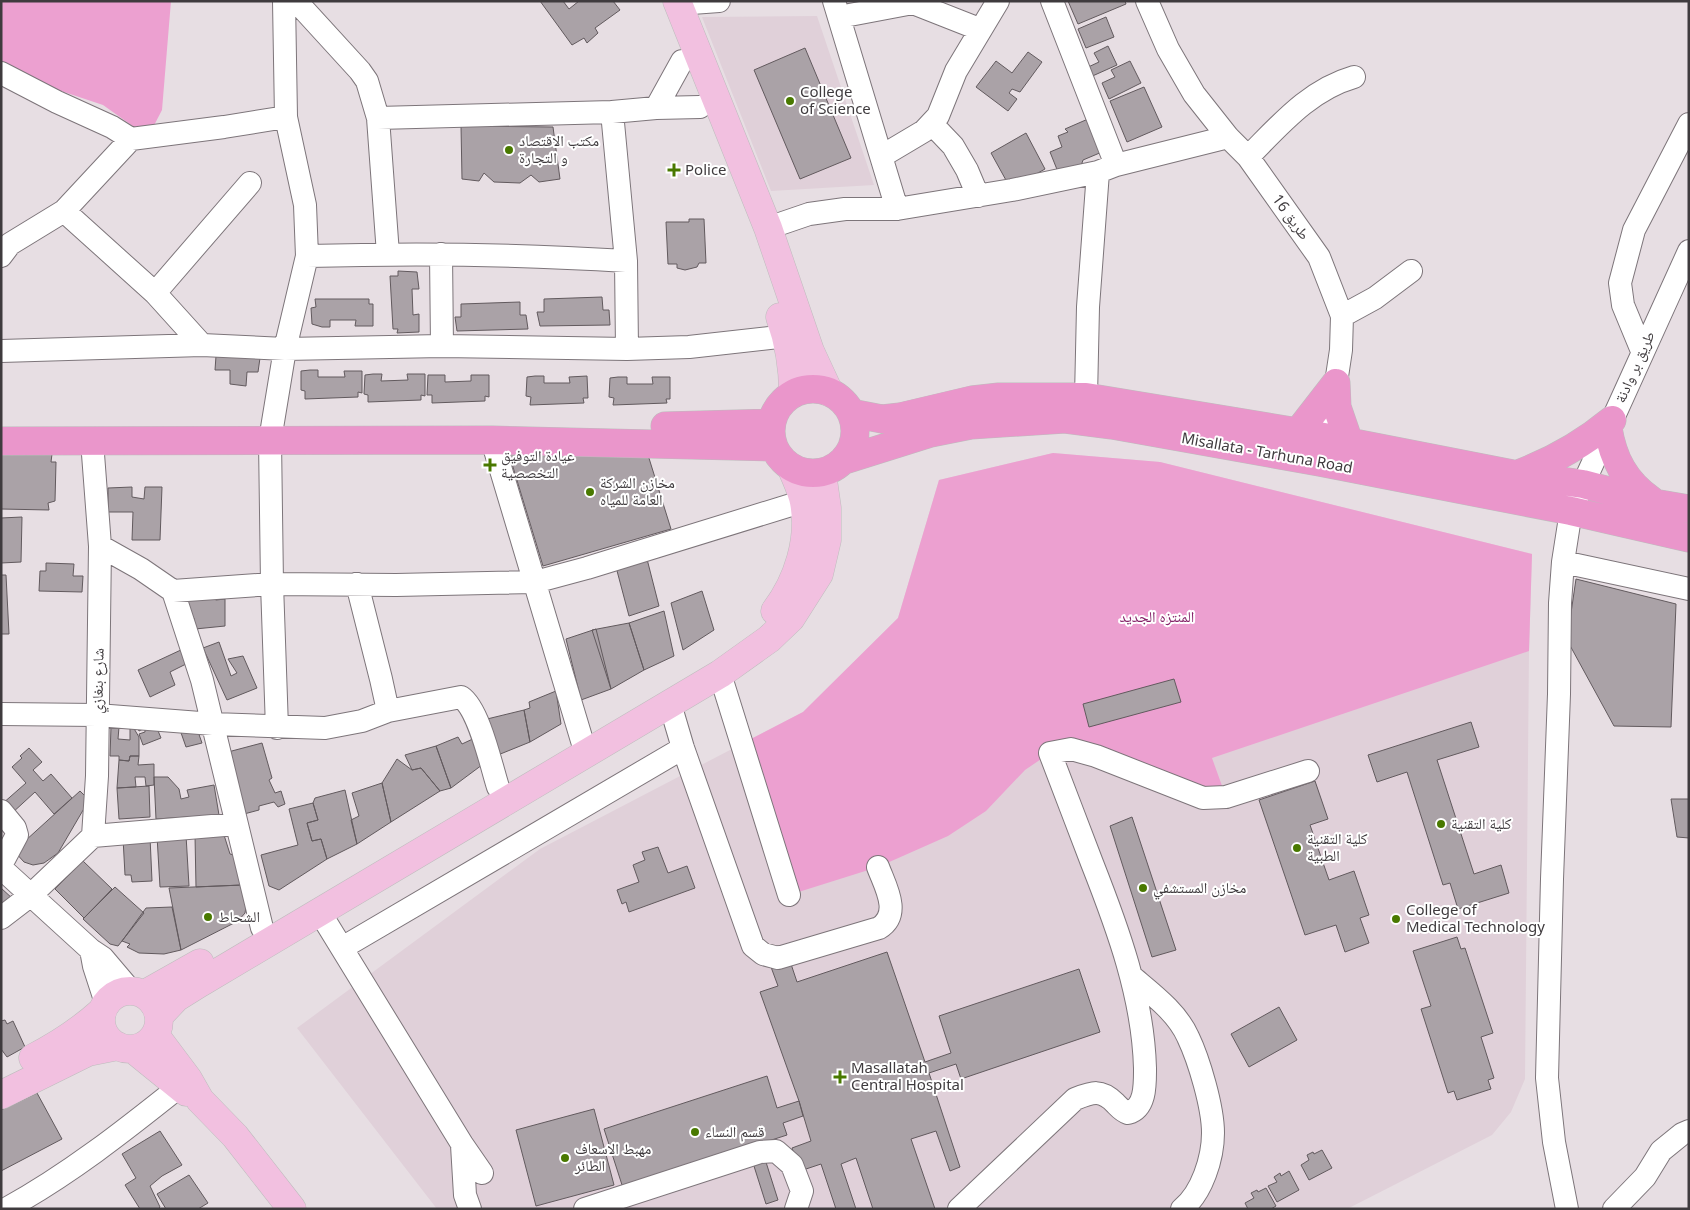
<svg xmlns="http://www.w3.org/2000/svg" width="1690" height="1210" font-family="'Noto Sans','Noto Naskh Arabic',sans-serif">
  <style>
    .built { fill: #e0d0d9 }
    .green { fill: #eca0d0 }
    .building { fill: #aaa2a7; stroke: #625a5e }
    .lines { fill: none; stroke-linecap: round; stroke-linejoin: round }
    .minor-casing { stroke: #7d757a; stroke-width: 24 }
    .major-casing { stroke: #bebcbd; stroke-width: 29 }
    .highway-casing { stroke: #bebcbd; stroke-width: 29 }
    .minor { stroke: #fff; stroke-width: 22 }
    .major { stroke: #f2c0e0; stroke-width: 28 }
    .highway { stroke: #ea96cb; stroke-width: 28 }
    .poi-dot { fill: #497900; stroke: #fff; stroke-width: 2 }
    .labels { text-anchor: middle; stroke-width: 4; stroke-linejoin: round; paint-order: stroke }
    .poi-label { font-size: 15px; fill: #3f3b3e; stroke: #fff; text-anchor: start }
    .street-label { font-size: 15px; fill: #3f3b3e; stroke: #fff }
    .park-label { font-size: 15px; fill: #842268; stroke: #fff }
  </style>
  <rect width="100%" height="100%" fill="#e7dee3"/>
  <path class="built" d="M817 16 874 185 771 191 702 17Z
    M1053 453 1160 462 1532 554 1529 651 1525 1079 1511 1112 1492 1135 1347 1209H437L297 1028 540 849 803 712 898 618 939 480Z"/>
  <path class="green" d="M1 1H171L162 110 148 137 103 105 22 78 1 63Z
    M1053 453 1160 462 1532 554 1529 651 1212 758 1226 797 1050 753 1025 770 986 811 948 836 878 867 789 895 747 741 803 712 898 618 939 480Z"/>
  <path class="building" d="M540 1H563L569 9 579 1H613L620 10 595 28 598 33 587 43 584 38 572 45Z
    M1068 1H1125L1126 4 1078 24Z
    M1106 17 1114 37 1086 48 1078 29Z
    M1108 46 1117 65 1088 78 1084 69 1099 62 1094 53Z
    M805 48 851 158 800 179 754 70Z
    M1028 52 1042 62 1020 92 1012 89 1009 93 1017 99 1008 111 976 87 996 61 1012 73Z
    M1130 61 1141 83 1109 99 1102 83 1115 77 1111 70Z
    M1144 87 1162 127 1127 142 1110 101Z
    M1088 119 1102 152 1083 160 1080 169 1060 177 1050 152 1062 147 1058 136 1068 132 1065 129Z
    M461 126 553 127 560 179 539 182 531 175 520 183 494 182 484 173 479 181 462 179Z
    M1026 133 1045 169 1015 186 1007 182 991 153Z
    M689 219H704L706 263H699L697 267 685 270 677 268V264H668L666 222H689Z
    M398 271 417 272 419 289H412L413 315 419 314V332L397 333 398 329H393L390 276H398Z
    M602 297 603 310H609L610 325 540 326 537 312H544V299Z
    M315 299H369V304H373V326H355L356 320H330V327H322L312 324 311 308 316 307Z
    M520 302V315H526L528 329 457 331 455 317H461V304Z
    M216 356 260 358 258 372H247L246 386 230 384V370H215Z
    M310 370H318V377H345L344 371H362V393L358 392V397L305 399V391L301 390V371Z
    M373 374H382L381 381 408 380 407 374H425V396L421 395V400L368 402V395L364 394 365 375Z
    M428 375H445V382L471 381V375H489V397L485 396V401L432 403V395H427Z
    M535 376H544V383H570L569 377 587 376 588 398H583L584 403 530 405 531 397 526 396 527 377Z
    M618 377H627V384H653L652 377H670V399H666L667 403 613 405 614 398 609 397 610 378Z
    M1 453 52 454 51 462H56L55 501 48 503 49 510 1 509Z
    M509 454 648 455 671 529 543 566Z
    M132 487V497L144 499 145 487H162L160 540H132L133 512H108V488Z
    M22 517 21 562 1 563V518Z
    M647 559 659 606 629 616 616 567Z
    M46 563 74 564 73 576H83L82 592 39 591 40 571H46Z
    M1 575H6L9 634H1Z
    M1576 579 1676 604 1671 727 1614 726 1567 640Z
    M702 591 714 630 683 650 671 603Z
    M213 598 216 600 225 599V626L195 629 194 618 189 617 187 600Z
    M664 611 674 656 644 670 629 623Z
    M629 623 644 670 611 689 592 630Z
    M596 629 611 689 581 700 566 639Z
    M219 642 231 676 237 673 228 659 243 656 257 688 227 700 203 648Z
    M183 649 190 662 170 672 175 685 150 697 138 670Z
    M1174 679 1181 702 1089 727 1083 704Z
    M556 691 561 724 530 742 524 710 530 708 529 702Z
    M524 710 530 742 493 757 483 720Z
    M134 721H154L161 738 143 745 139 734 145 732V728L139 731Z
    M130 722 139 737V756H130L129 761 119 760V756H110L111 727H119L118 739 130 740Z
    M1471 722 1479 747 1437 760 1474 874 1501 865 1509 893 1458 909 1450 883 1443 885 1407 772 1377 782 1368 755Z
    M196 726 202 743 186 747 179 727Z
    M458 737 462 744 477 737 486 762 451 788 436 746Z
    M262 743 272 778 269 780 275 793 281 791 285 804 278 807 274 802 259 806V810L244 814 228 752Z
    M436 746 451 788 440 791 421 768 412 770 405 755Z
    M29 748 42 762 33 770 43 781 51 774 72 798 54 814 35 792 11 814 2 804 26 783 12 767 22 758 20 756Z
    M130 756H139L138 765 154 764V785L146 786 145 777H135L136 787 117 788 119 760 129 761Z
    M397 759 412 770 421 768 440 791 391 822 382 783Z
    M154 777H168L179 789 181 799 189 797 187 790 214 785 219 815 156 819Z
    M1315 781 1328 819 1310 825 1329 880 1354 871 1369 915 1360 918 1369 943 1345 952 1336 925 1305 935 1259 800Z
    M382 783 391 822 357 844 351 820 359 816 352 793Z
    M149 786 150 817 119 819 117 788Z
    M345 790 357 844 327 859 321 839 312 841 307 823 318 820 313 803 315 798Z
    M80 791 89 800 58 853 44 863 33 865 24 862 14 851Z
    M1671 799H1689V838L1677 837Z
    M313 803 318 820 307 823 312 841 321 839 327 859 279 890 269 886 261 855 298 845 289 809Z
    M1132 817 1176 950 1152 957 1110 826Z
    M186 835 189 886 160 887 157 836Z
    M224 835 230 854 234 855 242 885 196 887 195 836Z
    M150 837 152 881 132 882 131 875H125L123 838Z
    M658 847 668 873 687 866 695 888 629 912 626 902 622 904 617 890 639 882 633 865 645 860 642 852Z
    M83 861 112 889 84 918 55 889Z
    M242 885 247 901 245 913 238 921 181 950 169 888Z
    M115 887 144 913 118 946 110 944 83 919Z
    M1 888 13 899 1 909Z
    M172 907 181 950 164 954 139 953 127 947 130 944 122 941 146 908Z
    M1457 937 1461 949 1465 948 1493 1033 1481 1037 1494 1078 1488 1080 1491 1089 1457 1100 1454 1091 1448 1093 1421 1009 1431 1006 1413 951Z
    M887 952 925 1062 951 1053 939 1016 1079 969 1100 1032 961 1079 956 1064 929 1073 960 1167 950 1171 936 1131 911 1139 935 1209H873L856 1158 841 1164 856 1209H836L821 1164 800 1171 792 1148 811 1141 799 1101 760 992 778 986 771 967 790 961 797 982Z
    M1279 1007 1297 1040 1249 1067 1231 1034Z
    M5 1020 7 1024 13 1021 25 1047 7 1057 1 1049V1021Z
    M767 1076 777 1108 799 1101 803 1116 783 1123 787 1135 623 1188 604 1129Z
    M37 1093 62 1139 1 1171V1110Z
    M594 1109 614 1185 536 1206 516 1130Z
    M160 1131 182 1165 162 1176 150 1186 160 1207 158 1209H140L125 1185 136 1178 122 1154Z
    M1322 1150 1332 1168 1309 1180 1301 1165 1309 1160 1307 1155 1313 1152 1314 1154Z
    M765 1159 778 1200 766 1204 753 1163Z
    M1289 1171 1299 1190 1277 1202 1268 1186 1277 1182 1274 1177 1280 1173 1281 1176Z
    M189 1175 208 1203 198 1209H166L157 1194Z
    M1266 1188 1276 1206 1271 1209H1248L1245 1203 1254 1198 1251 1193 1257 1190 1258 1192Z"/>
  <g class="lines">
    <defs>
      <path id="minor" d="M296 1 360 71 367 81 378 118 388 254
        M834 1 897 209
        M1052 1 1116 165
        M1147 1 1168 49 1194 94 1228 137 1248 157 1319 257 1342 316 1341 350 1336 383 1321 452
        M678 4 719 1
        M839 17 913 3 979 29
        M1 73 57 102 112 127 131 139 224 127 286 117
        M656 108 682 61
        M612 112 626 261 627 349
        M378 118 612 112 656 108 700 107
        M932 124 953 146 967 170 978 196
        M882 156 924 131 938 116 956 71 998 1
        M1248 157C1280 125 1309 90 1354 77
        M64 211 155 293 202 345
        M768 228 809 214 845 209H897L1012 190 1098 172 1116 165 1228 137
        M441 254 442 346
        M1 256 10 244 64 211 131 139
        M307 256C414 253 519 254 626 261
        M155 293 250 183
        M1342 316 1375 298 1411 271
        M1 351 202 345 285 349 442 346 627 349 689 347 787 336
        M1642 351 1623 305 1620 283 1634 230 1689 124
        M1086 397 1088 307 1098 172
        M492 440 586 754
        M100 546 141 569 173 591 202 680 262 928
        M1563 562 1689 589
        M173 591 272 584 396 585 535 582 587 568 804 501
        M720 674 789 895
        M670 704 683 748 753 946 763 954 778 958 879 928C902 914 885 886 878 867
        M388 711 461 697C479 709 491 765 498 787
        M1 714 97 715 213 724 325 728 362 721 388 711 381 679 357 584
        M277 728 272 584 270 440 285 349 307 256 305 205 286 117 284 1
        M1 811 15 828 17 835 1 865
        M93 836 236 824
        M1 868 91 950 103 958 131 991
        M319 911 462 1144 482 1173
        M1 918 31 895 93 836 97 776 100 546 92 441
        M342 948 683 748
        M91 950 94 966 106 1003
        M1131 976C1151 993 1177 1012 1188 1037 1199 1060 1213 1107 1213 1133 1213 1158 1202 1193 1182 1209
        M462 1145 465 1195 470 1209
        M6 1209C68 1175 124 1131 179 1087
        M585 1209 760 1152 776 1151 792 1165 802 1191 796 1209
        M959 1209 1075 1099C1093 1092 1101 1089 1115 1103 1119 1107 1122 1111 1128 1113 1146 1108 1145 1084 1145 1068 1143 997 1118 929 1092 863 1078 826 1064 790 1050 753L1071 749 1096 756 1203 798 1226 797 1308 771
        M1567 1209 1554 1142 1547 1078 1552 879 1559 694 1560 603 1563 562 1571 511 1689 251
        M1614 1209 1645 1177 1661 1151 1682 1134 1689 1131"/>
      <path id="major" d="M677 1 768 228 810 351 829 392
        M780 317C789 342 793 366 793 393
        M775 611C798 581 811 539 804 502 802 491 796 479 792 469
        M101 1020a29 29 0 1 1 58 0a29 29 0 1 1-58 0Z
        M145 994 200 963
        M159 1016 176 998 200 983 720 674 769 639 791 618 819 574 827 540V508L822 473
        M155 1035 188 1079 200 1100 235 1136 292 1209
        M133 1049 186 1092
        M33 1058C60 1044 80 1031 102 1011
        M1 1095 88 1052 118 1046"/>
      <path id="highway" d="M1336 383 1337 407 1349 442
        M771 431a42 42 0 1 1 84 0a42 42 0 1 1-84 0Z
        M851 413 882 419 900 417 972 400 999 397H1086L1298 432 1518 475 1583 484 1654 503 1689 509
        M665 426 771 423
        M1608 428C1613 459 1625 482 1651 500
        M1298 432 1336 383
        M1 441 492 440 773 447
        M845 460 931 433 971 425 1065 419 1112 425 1319 462 1571 511 1689 538
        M1518 474C1553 461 1583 444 1612 420"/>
    </defs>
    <use href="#minor" class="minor-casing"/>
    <use href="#major" class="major-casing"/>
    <use href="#highway" class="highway-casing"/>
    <use href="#minor" class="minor"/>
    <use href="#major" class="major"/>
    <use href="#highway" class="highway"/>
  </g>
  <g class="poi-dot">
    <circle cx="790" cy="101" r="5"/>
    <circle cx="509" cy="150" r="5"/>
    <path d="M671.5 162.5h5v5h5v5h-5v5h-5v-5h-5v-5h5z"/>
    <path d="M487.5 457.5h5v5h5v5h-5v5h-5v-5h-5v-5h5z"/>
    <circle cx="590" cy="492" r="5"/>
    <circle cx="1441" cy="824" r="5"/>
    <circle cx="1297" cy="848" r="5"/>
    <circle cx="1143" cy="888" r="5"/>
    <circle cx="208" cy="917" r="5"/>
    <circle cx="1396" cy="919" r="5"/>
    <path d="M837.5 1069.5h5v5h5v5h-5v5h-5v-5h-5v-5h5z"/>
    <circle cx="695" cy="1132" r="5"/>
    <circle cx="565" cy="1158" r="5"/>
  </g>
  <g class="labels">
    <g class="poi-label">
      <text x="800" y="97">College<tspan x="800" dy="17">of Science</tspan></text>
      <text x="519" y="146">مكتب الاقتصاد<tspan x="519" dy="17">و التجارة</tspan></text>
      <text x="685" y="175">Police</text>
      <text x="501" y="461">عيادة التوفيق<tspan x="501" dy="17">التخصصية</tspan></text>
      <text x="600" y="488">مخازن الشركة<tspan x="600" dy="17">العامة للمياه</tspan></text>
      <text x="1451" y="829">كلية التقنية</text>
      <text x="1307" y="844">كلية التقنية<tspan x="1307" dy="17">الطبية</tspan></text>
      <text x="1153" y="893">مخازن المستشفي</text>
      <text x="1406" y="915">College of<tspan x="1406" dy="17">Medical Technology</tspan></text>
      <text x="218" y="922">الشحاط</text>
      <text x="851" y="1073">Masallatah<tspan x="851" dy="17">Central Hospital</tspan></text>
      <text x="705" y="1137">قسم النساء</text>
      <text x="575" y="1154">مهبط الاسعاف<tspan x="575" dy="17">الطائر</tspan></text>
    </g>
    <g class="street-label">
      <text transform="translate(1291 217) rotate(54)" y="5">طريق 16</text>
      <text transform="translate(1635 367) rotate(-66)" y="5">طريق بر وادنة</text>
      <text transform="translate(1267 453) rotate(10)" y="5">Misallata - Tarhuna Road</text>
      <text transform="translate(98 681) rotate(-89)" y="5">شارع بنغازي</text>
    </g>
    <g class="park-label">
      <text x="1157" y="622">المنتزه الجديد</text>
    </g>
  </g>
  <rect width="1690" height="1210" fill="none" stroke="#3f3b3e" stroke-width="5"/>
</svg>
